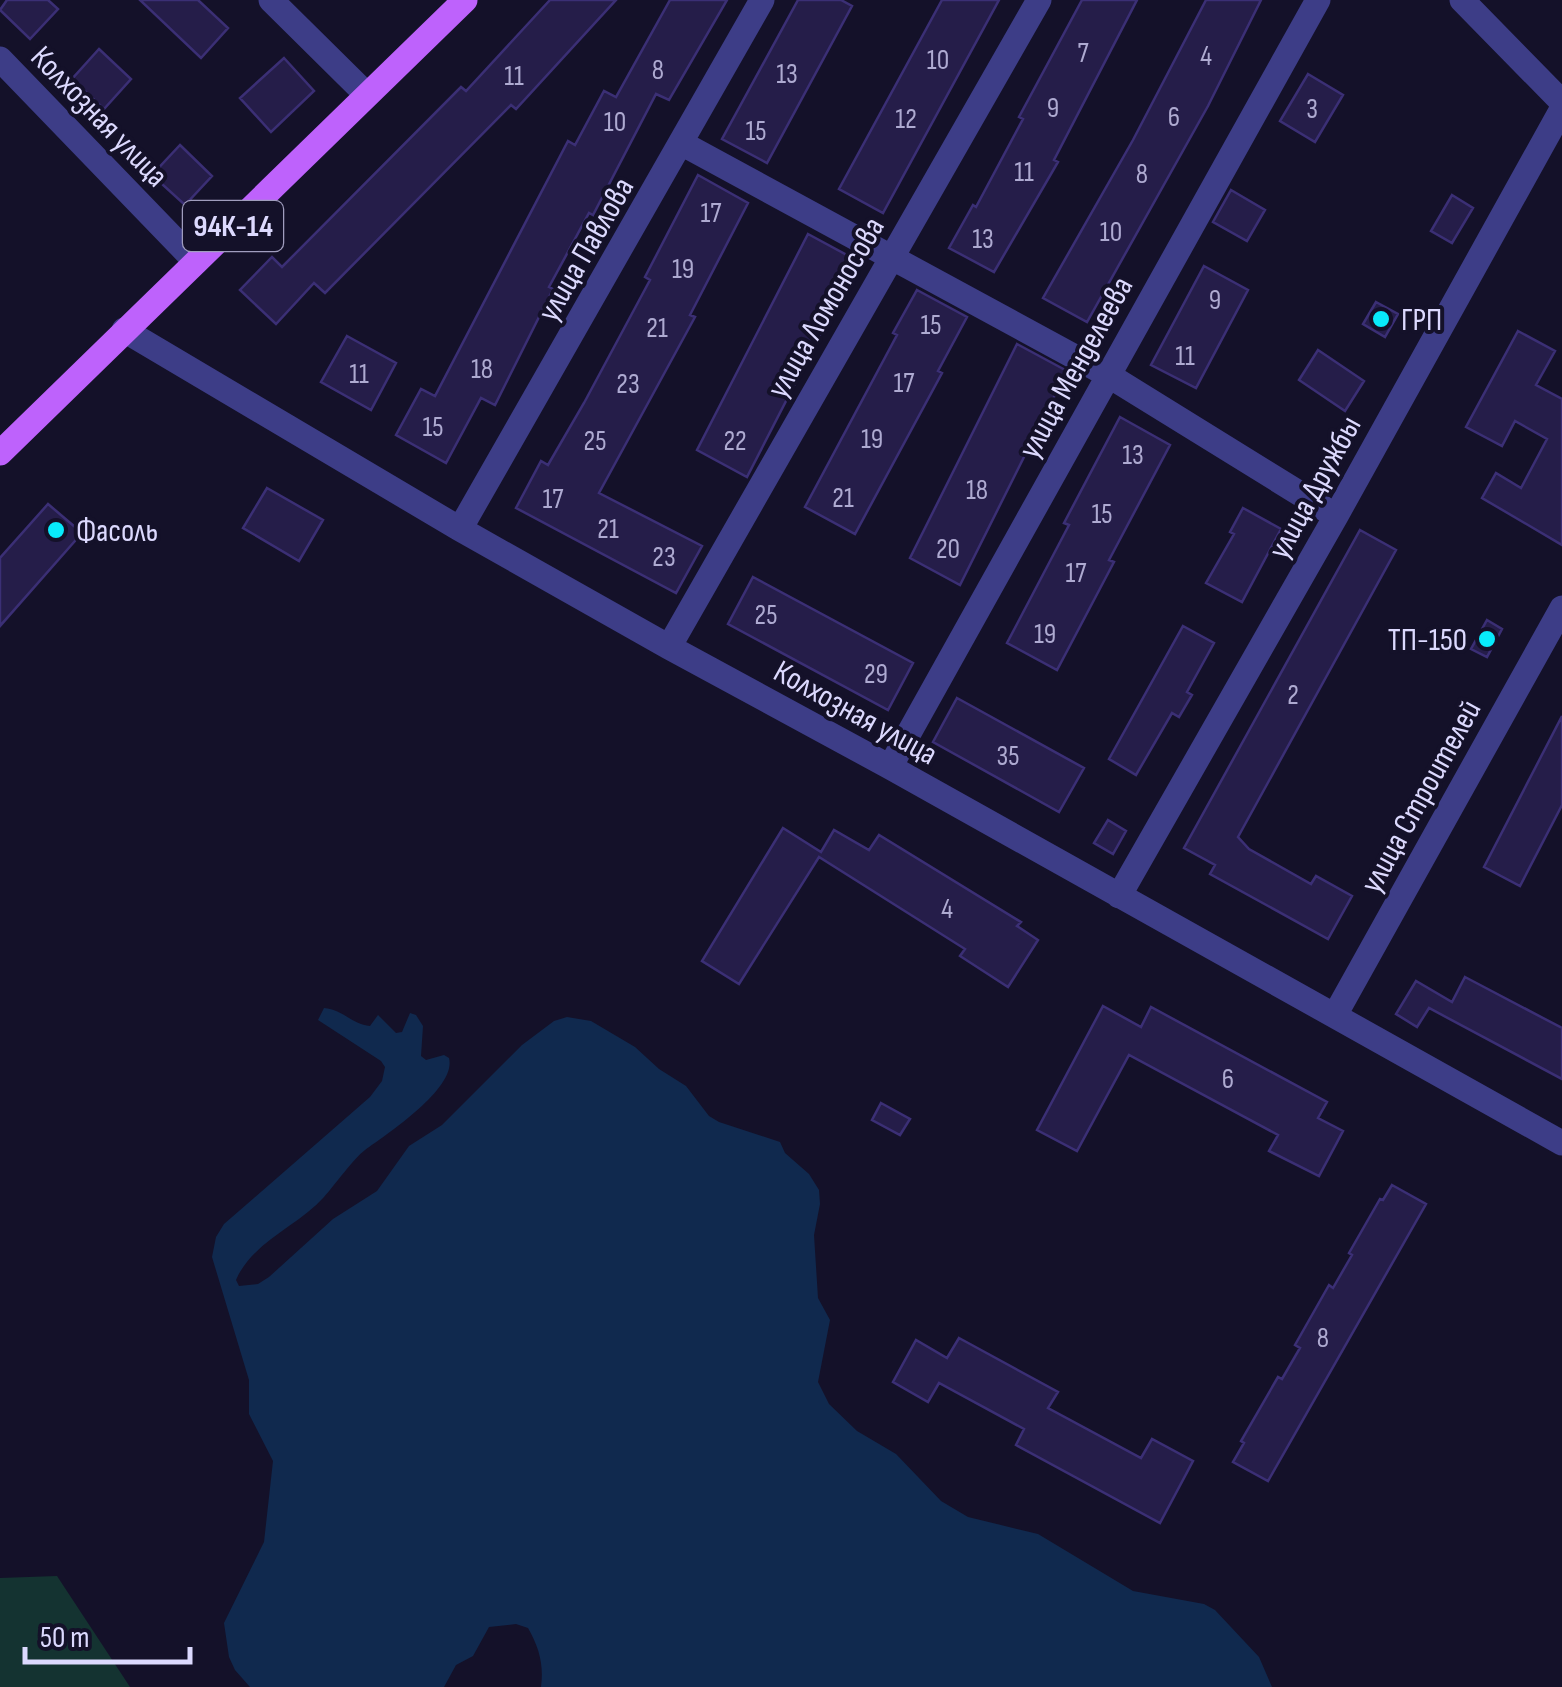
<svg xmlns="http://www.w3.org/2000/svg" width="1562" height="1687" font-family="'Sofia Sans Condensed',sans-serif">
  <style>
    .green { fill: #143331 }
    .water { fill: #10294e }
    .building { fill: #251d49; stroke: #3b2f75; stroke-width: 2.5 }
    .lines { fill: none; stroke-linecap: round; stroke-linejoin: round }
    .minor { stroke: #3d3d87; stroke-width: 25 }
    .major { stroke: #be62fc; stroke-width: 25 }
    .poi-dot { fill: #08eafb; stroke: #141129; stroke-width: 4 }
    .labels { text-anchor: middle; stroke-width: 8; stroke-linejoin: round; paint-order: stroke }
    .number-label { font-size: 28px; fill: #aeaad1 }
    .shield { fill: #141129; stroke: #a09dbe; stroke-width: 2.5 }
    .shield-label { font-size: 30px; font-weight: bold; fill: #dcd9fe }
    .street-label { font-size: 32px; fill: #dcd9fe; stroke: #141129 }
    .poi-label { font-size: 32px; fill: #dcd9fe; stroke: #141129; text-anchor: start }
  </style>
  <rect width="100%" height="100%" fill="#141129"/>
  <path class="green" d="M57 1576 130 1687H0V1578Z"/>
  <path class="water" d="M324 1008C342 1009 353 1025 370 1026L378 1015 396 1033 402 1032 410 1013 416 1015 423 1026 421 1056 426 1060 444 1055 449 1058C457 1088 387 1134 365 1150 353 1159 335 1185 324 1197 297 1227 252 1242 236 1280L239 1286 258 1284 269 1277 333 1219 377 1191 409 1146 442 1125 522 1045 554 1021 567 1017 591 1021 635 1047 659 1069 686 1086 709 1116 719 1122 780 1142 785 1153 809 1174 819 1190 820 1204 814 1235 818 1298 830 1320 818 1382 829 1404 857 1431 896 1454 941 1501 968 1517 1038 1534 1133 1591 1204 1604 1215 1610 1259 1657 1272 1687H541C544 1665 539 1647 528 1628L516 1624 489 1627 473 1656 456 1665 444 1687H250L235 1670 229 1657 224 1623 264 1542 273 1461 249 1414V1380L212 1257 216 1237 224 1224 370 1097 382 1081 385 1067 381 1061 318 1020Z"/>
  <path class="building" d="M7 0H48L58 9 30 39 0 10Z
    M140 0H198L228 28 201 58Z
    M550 0H616L516 109 511 105 325 293 314 283 276 324 240 290 272 257 282 267 461 87 466 91Z
    M670 0H727L669 100 656 94 593 215 589 213 549 287 553 289 495 405 481 398 446 463 396 435 421 389 435 396 568 141 575 145 604 91 616 97Z
    M798 0H841L852 6 767 163 722 139Z
    M942 0H999L883 213 839 189Z
    M1082 0H1137L1054 160 1058 162 994 272 949 248 973 205 976 207 1023 119 1019 117Z
    M1206 0H1261L1208 106 1087 322 1043 298 1133 140Z
    M99 49 131 79 104 109 72 79Z
    M284 58 314 91 271 132 240 98Z
    M1308 74 1343 95 1315 142 1280 121Z
    M180 145 212 176 185 205 152 175Z
    M698 175 748 203 690 315 695 317 599 493 702 546 676 593 516 508 541 461 548 465 584 403 650 280 645 277Z
    M1231 190 1265 210 1247 241 1213 222Z
    M1452 195 1473 208 1452 243 1431 231Z
    M808 234 858 261 747 477 697 450Z
    M1204 266 1248 290 1196 388 1151 365Z
    M917 290 967 317 938 371 942 373 855 534 805 507 897 335 893 333Z
    M1376 302 1398 314 1385 337 1363 324Z
    M1518 331 1555 351 1536 385 1562 399V545L1482 498 1496 473 1521 488 1547 439 1515 421 1502 446 1466 427Z
    M347 336 396 363 371 410 321 382Z
    M1017 344 1067 371 960 585 910 558Z
    M1318 350 1364 381 1345 411 1299 380Z
    M1120 417 1170 445 1109 560 1114 562 1057 670 1007 643 1069 525 1064 523Z
    M267 488 323 520 299 561 243 528Z
    M48 504 82 533 0 626V558Z
    M1243 508 1281 529 1242 602 1206 583 1234 534 1230 532Z
    M1360 530 1396 550 1238 837 1249 849 1311 884 1316 876 1352 896 1328 939 1210 874 1215 865 1184 848Z
    M753 577 913 663 888 710 728 624Z
    M1487 620 1502 629 1487 657 1471 649Z
    M1183 626 1214 643 1187 692 1192 695 1179 717 1172 713 1136 775 1109 759Z
    M957 698 1084 768 1059 812 933 742Z
    M1562 716V805L1520 886 1484 867Z
    M1108 820 1126 831 1113 854 1094 843Z
    M783 828 821 852 834 830 869 850 879 835 1021 922 1017 926 1038 940 1008 987 960 956 965 949 819 857 739 984 702 961Z
    M1465 977 1562 1028V1079L1429 1008 1417 1027 1396 1014 1416 981 1452 1002Z
    M1103 1006 1141 1027 1151 1007 1327 1102 1318 1118 1343 1131 1319 1176 1269 1151 1278 1135 1129 1055 1077 1151 1037 1130Z
    M881 1103 910 1119 900 1135 872 1120Z
    M1392 1185 1426 1204 1268 1481 1233 1462 1244 1443 1241 1441 1278 1377 1282 1379 1300 1348 1295 1345 1329 1285 1333 1288 1352 1255 1349 1253 1380 1199 1383 1200Z
    M959 1338 1058 1392 1048 1408 1141 1458 1152 1439 1193 1461 1160 1523 1016 1445 1024 1429 939 1383 928 1402 893 1382 916 1340 947 1358Z"/>
  <g class="lines">
    <path class="minor" d="M271 0 367 95
      M1462 0 1562 102
      M0 59 196 262
      M683 144 1108 375 1336 516
      M124 330 460 529 669 647 890 767 1562 1143
      M460 529 762 0
      M669 647 1039 0
      M890 767 1318 0
      M1119 896 1336 516 1562 109
      M1335 1015 1562 608"/>
    <path class="major" d="M0 453 465 0"/>
  </g>
  <g class="poi-dot">
    <circle cx="1381" cy="319" r="10"/>
    <circle cx="56" cy="530" r="10"/>
    <circle cx="1487" cy="639" r="10"/>
  </g>
  <g class="labels">
    <g class="number-label">
      <text x="1083" y="62">7</text>
      <text x="1206" y="65">4</text>
      <text x="938" y="69">10</text>
      <text x="658" y="79">8</text>
      <text x="787" y="83">13</text>
      <text x="514" y="85">11</text>
      <text x="1053" y="117">9</text>
      <text x="1312" y="118">3</text>
      <text x="1174" y="126">6</text>
      <text x="906" y="128">12</text>
      <text x="615" y="131">10</text>
      <text x="756" y="140">15</text>
      <text x="1024" y="181">11</text>
      <text x="1142" y="183">8</text>
      <text x="711" y="222">17</text>
      <text x="1111" y="241">10</text>
      <text x="983" y="248">13</text>
      <text x="683" y="278">19</text>
      <text x="1215" y="309">9</text>
      <text x="931" y="334">15</text>
      <text x="657" y="337">21</text>
      <text x="1185" y="365">11</text>
      <text x="482" y="378">18</text>
      <text x="359" y="383">11</text>
      <text x="904" y="392">17</text>
      <text x="628" y="393">23</text>
      <text x="433" y="436">15</text>
      <text x="872" y="448">19</text>
      <text x="595" y="450">25</text>
      <text x="735" y="450">22</text>
      <text x="1133" y="464">13</text>
      <text x="977" y="499">18</text>
      <text x="843" y="507">21</text>
      <text x="553" y="508">17</text>
      <text x="1102" y="523">15</text>
      <text x="608" y="538">21</text>
      <text x="948" y="558">20</text>
      <text x="664" y="566">23</text>
      <text x="1076" y="582">17</text>
      <text x="766" y="624">25</text>
      <text x="1045" y="643">19</text>
      <text x="876" y="683">29</text>
      <text x="1293" y="704">2</text>
      <text x="1008" y="765">35</text>
      <text x="947" y="918">4</text>
      <text x="1228" y="1088">6</text>
      <text x="1323" y="1347">8</text>
    </g>
    <rect class="shield" x="183" y="201" width="100" height="50" rx="8"/>
    <g class="shield-label">
      <text x="233" y="236">94К-14</text>
    </g>
    <g class="street-label">
      <text transform="translate(100 116) rotate(46)" y="11">Колхозная улица</text>
      <text transform="translate(585 249) rotate(-60)" y="11">улица Павлова</text>
      <text transform="translate(825 307) rotate(-60)" y="11">улица Ломоносова</text>
      <text transform="translate(1075 367) rotate(-61)" y="11">улица Менделеева</text>
      <text transform="translate(1314 487) rotate(-61)" y="11">улица Дружбы</text>
      <text transform="translate(856 712) rotate(29)" y="11">Колхозная улица</text>
      <text transform="translate(1420 796) rotate(-61)" y="11">улица Строителей</text>
    </g>
    <g class="poi-label">
      <text x="1401" y="330">ГРП</text>
      <text x="76" y="541">Фасоль</text>
      <text x="1467" y="650" text-anchor="end">ТП-150</text>
    </g>
  </g>
  <path d="M25 1647v15h165v-15" fill="none" stroke="#dcd9fe" stroke-width="5"/>
  <text x="40" y="1647" font-size="30" fill="#dcd9fe" stroke="#141129" stroke-width="8" paint-order="stroke">50 m</text>
</svg>
